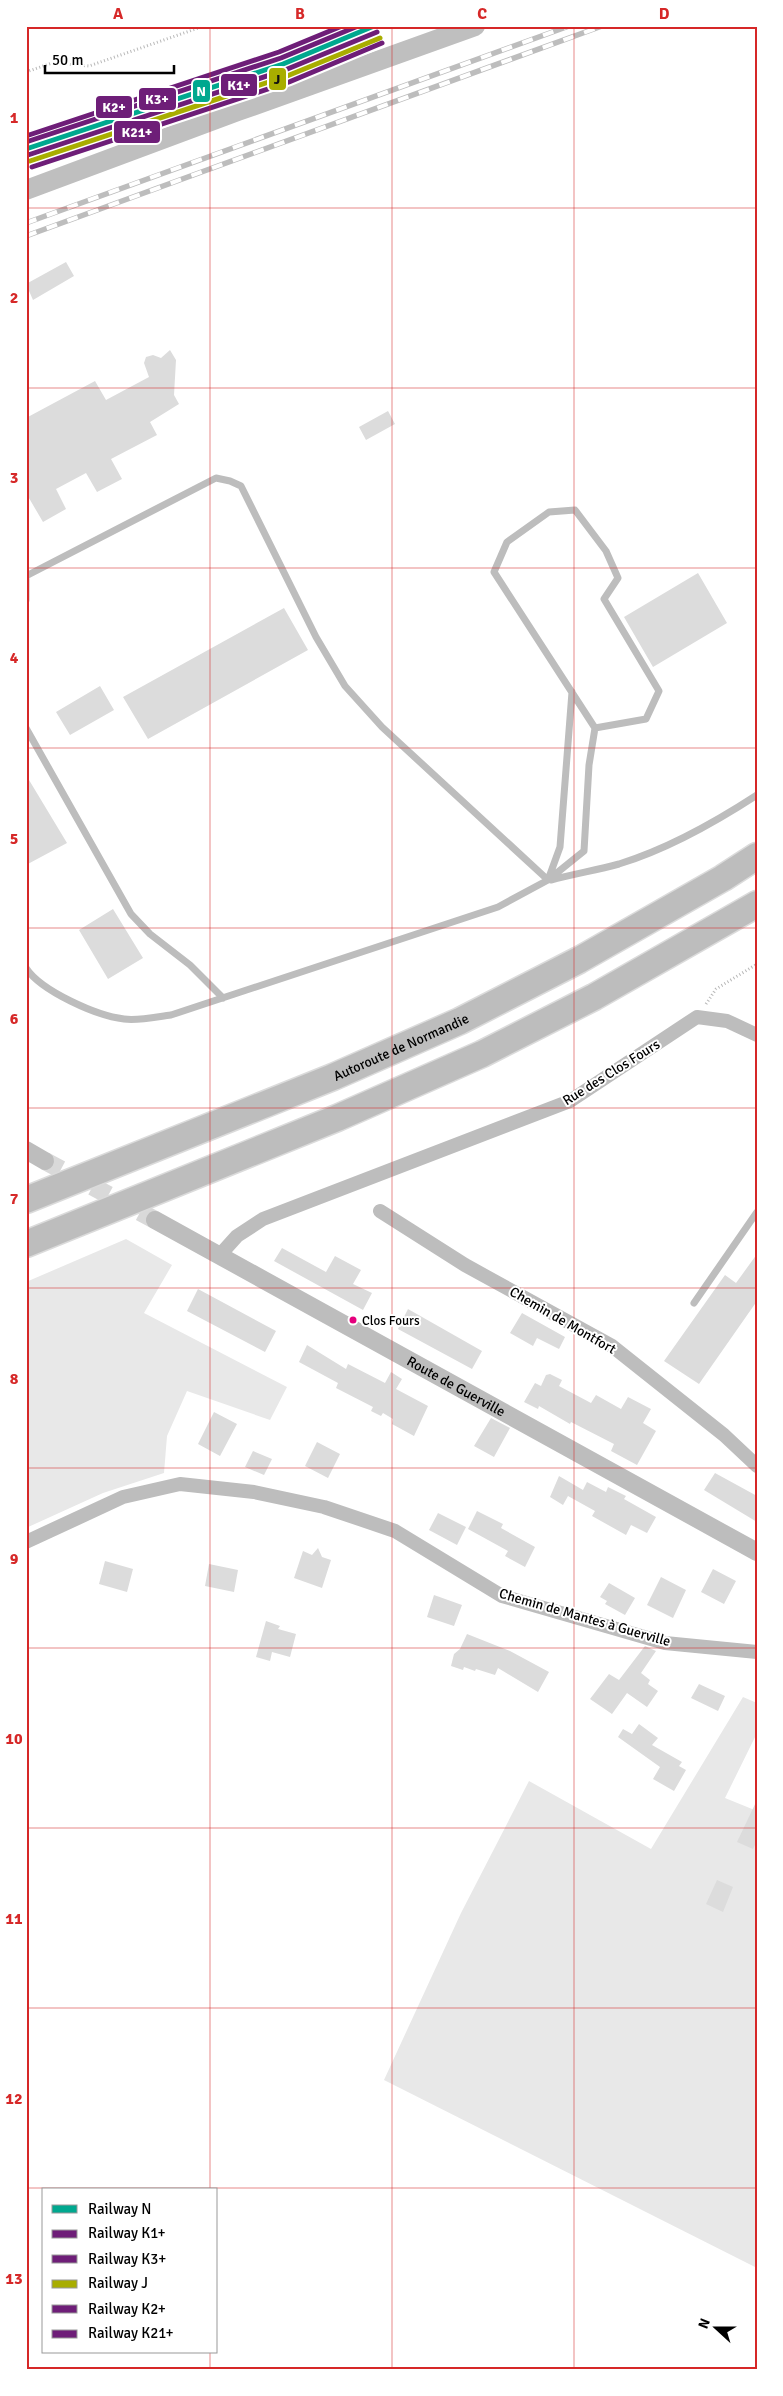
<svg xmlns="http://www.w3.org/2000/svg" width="783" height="2396" font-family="Signika,sans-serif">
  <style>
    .green { fill: #e8e8e8 }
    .building { fill: #dcdcdc }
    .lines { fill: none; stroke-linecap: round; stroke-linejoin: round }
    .tertiary-tunnel { stroke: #d9d9d9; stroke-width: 18; stroke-dasharray: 18 9; stroke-linecap: butt }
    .motorway-casing { stroke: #dbdbdb; stroke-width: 29 }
    .path { stroke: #b8b8b8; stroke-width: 3; stroke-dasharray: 1 2.5; stroke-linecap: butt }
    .service { stroke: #bdbdbd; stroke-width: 7 }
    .minor { stroke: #bdbdbd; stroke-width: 14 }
    .tertiary { stroke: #bdbdbd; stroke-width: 18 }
    .secondary { stroke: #bfbfbf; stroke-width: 20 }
    .motorway { stroke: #bdbdbd; stroke-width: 26 }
    .rail-casing { stroke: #bdbdbd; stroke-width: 5.5 }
    .rail { stroke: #fff; stroke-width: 4; stroke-dasharray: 11; stroke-linecap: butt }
    .rail-1-casing { stroke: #fff; stroke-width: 9 }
    .rail-2-casing { stroke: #fff; stroke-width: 9 }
    .rail-3-casing { stroke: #fff; stroke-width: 9 }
    .rail-4-casing { stroke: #fff; stroke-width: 9 }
    .rail-5-casing { stroke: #fff; stroke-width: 9 }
    .rail-6-casing { stroke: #fff; stroke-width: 9 }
    .rail-1 { stroke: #00a88f; stroke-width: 5 }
    .rail-2 { stroke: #6e1e78; stroke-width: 5 }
    .rail-3 { stroke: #6e1e78; stroke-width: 5 }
    .rail-4 { stroke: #a8ad00; stroke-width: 5 }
    .rail-5 { stroke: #6e1e78; stroke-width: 5 }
    .rail-6 { stroke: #6e1e78; stroke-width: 5 }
    .grid { fill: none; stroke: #d62828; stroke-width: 1; stroke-opacity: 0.55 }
    .bus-dot { fill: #e5007d; stroke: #fff; stroke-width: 2 }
    .labels { text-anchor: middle; stroke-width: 4; stroke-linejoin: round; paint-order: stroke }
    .bus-label { font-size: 13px; fill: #000; stroke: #fff; text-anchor: start }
    .street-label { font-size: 14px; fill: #000; stroke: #fff }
    .line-badge { stroke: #fff; stroke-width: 2 }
    .badge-label { font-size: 14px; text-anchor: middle; font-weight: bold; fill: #fff }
    .pale-badge-label { font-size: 14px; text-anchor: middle; font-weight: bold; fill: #111 }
    .neatline { fill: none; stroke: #d62828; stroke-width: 2 }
    .grid-label { font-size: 16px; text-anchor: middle; font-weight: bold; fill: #d62828 }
  </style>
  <rect width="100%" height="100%" fill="#fff"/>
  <path class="green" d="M126 1239 172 1265 144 1313 287 1387 270 1420 187 1391 167 1436 164 1473 103 1493 26 1528V1282Z
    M743 1697 757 1703V1733L725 1798 757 1811V2268L384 2080 461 1913 529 1781 651 1849Z"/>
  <path class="building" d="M66 262 74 276 33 300 26 284Z
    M170 350 176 360 174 395 179 404 150 422 157 435 111 459 122 479 97 492 86 473 56 489 66 509 43 522 26 493V418L95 381 106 400 149 377 144 363 146 357 153 355 161 358Z
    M388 411 395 424 366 440 359 427Z
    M698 573 727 623 653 667 624 617Z
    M284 608 308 650 148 739 123 697Z
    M100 686 114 710 70 735 56 712Z
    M26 775 67 843 26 865Z
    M113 909 143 958 108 979 79 930Z
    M282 1248 326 1272 335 1256 361 1270 353 1284 372 1293 363 1310 274 1261Z
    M757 1254V1301L699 1384 664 1361 725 1275 736 1283Z
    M198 1289 276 1331 265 1352 187 1311Z
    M408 1309 482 1351 472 1369 398 1329Z
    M522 1313 565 1337 559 1349 537 1338 533 1346 510 1333Z
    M307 1345 346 1369 348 1364 385 1383 391 1372 402 1379 396 1389 428 1406 414 1436 392 1424 393 1419 383 1413 381 1416 371 1411 373 1407 336 1388 338 1383 299 1362Z
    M550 1374 562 1380 559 1386 591 1403 596 1395 621 1409 628 1397 651 1409 643 1423 656 1431 637 1465 611 1451 614 1444 571 1422 570 1424 539 1406 538 1409 524 1402 535 1383 541 1386 546 1375Z
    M214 1412 237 1424 220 1456 198 1444Z
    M491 1418 510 1428 494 1457 474 1446Z
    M317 1442 340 1454 328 1478 305 1466Z
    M253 1451 272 1459 264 1475 245 1467Z
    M715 1473 757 1496V1522L704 1490Z
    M559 1476 583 1490 587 1482 606 1492 608 1487 626 1496 624 1499 656 1517 647 1533 631 1525 626 1535 592 1516 595 1511 568 1496 563 1505 550 1497Z
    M477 1511 503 1524 501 1528 535 1547 525 1567 505 1556 508 1551 468 1529Z
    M438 1513 466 1527 457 1545 429 1530Z
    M318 1548 322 1557 331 1560 322 1588 294 1578 303 1551 312 1555Z
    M105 1561 133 1569 127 1592 99 1584Z
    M209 1564 238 1570 234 1592 205 1586Z
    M713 1569 736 1581 724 1604 701 1592Z
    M661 1577 686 1590 673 1618 647 1605Z
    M609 1583 635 1598 625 1615 605 1604 607 1601 600 1597Z
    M434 1595 462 1605 454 1626 427 1617Z
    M266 1621 280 1626 278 1629 296 1634 290 1657 272 1652 270 1661 256 1657Z
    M467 1634 510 1651 549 1672 538 1692 498 1668 495 1675 476 1669 475 1671 464 1667 463 1670 451 1666 454 1654 460 1649Z
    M645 1646 656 1651 641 1673 650 1680 648 1684 658 1691 647 1707 627 1693 612 1714 590 1699 609 1674 619 1680Z
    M699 1684 725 1696 718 1711 691 1698Z
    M639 1724 658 1738 652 1745 682 1762 679 1766 686 1770 674 1791 653 1779 660 1767 618 1737 623 1729 632 1734Z
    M757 1800V1841L753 1849 737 1842Z
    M717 1880 733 1887 723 1912 706 1904Z"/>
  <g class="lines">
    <path class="tertiary-tunnel" d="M45 1161 155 1220"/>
    <defs>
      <g id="motorway">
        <path id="s2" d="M26 1200 333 1077 460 1021 579 960 723 878 757 856"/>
        <path d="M26 1244 337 1118 482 1054 594 997 757 904"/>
      </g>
    </defs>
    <use href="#motorway" class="motorway-casing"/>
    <path class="path" d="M26 27 27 26
      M26 72 52 63 89 66 204 26
      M706 1004 716 989 757 964"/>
    <path class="service" d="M26 576 216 478 230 481 241 486 316 637 345 686 382 727 548 880
      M26 577V600
      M26 728 131 914 150 934 190 965 223 998
      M548 880 560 847 572 692
      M551 880C574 874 597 870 619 864 668 849 714 823 757 795
      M26 968C41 991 97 1016 124 1019 138 1021 156 1017 171 1015L498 907 548 880 584 851 589 765 595 728 494 572 507 542 549 512 575 510 606 551 618 578 604 599 659 691 646 719 595 728
      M694 1303 757 1212"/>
    <path class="minor" d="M380 1211 465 1265 612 1346 724 1435 757 1466
      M219 1256 237 1236 263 1219 570 1101 697 1017 727 1021 757 1035
      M26 1542 123 1497 180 1484 254 1492 324 1507 395 1531 502 1596 665 1643 757 1652"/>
    <g class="tertiary">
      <path d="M26 1150 45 1161"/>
      <path id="s1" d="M155 1220 757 1552"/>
    </g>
    <path class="secondary" d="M26 190 238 111 475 26"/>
    <use href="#motorway" class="motorway"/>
    <defs>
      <path id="rail" d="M26 223 569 26
        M26 236 602 26"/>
    </defs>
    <use href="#rail" class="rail-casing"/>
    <use href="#rail" class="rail"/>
    <defs>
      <path id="rail-1" d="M26 149 283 64 374 26"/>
      <path id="rail-2" d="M28 155 285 70 377 32"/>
      <path id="rail-3" d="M26 142 281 58 358 26"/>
      <path id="rail-4" d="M30 161 287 76 380 38"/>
      <path id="rail-5" d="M26 136 279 52 342 26"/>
      <path id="rail-6" d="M32 167 289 82 382 43"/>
    </defs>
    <use href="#rail-1" class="rail-1-casing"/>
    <use href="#rail-2" class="rail-2-casing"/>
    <use href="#rail-3" class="rail-3-casing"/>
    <use href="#rail-4" class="rail-4-casing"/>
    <use href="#rail-5" class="rail-5-casing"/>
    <use href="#rail-6" class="rail-6-casing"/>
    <use href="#rail-1" class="rail-1"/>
    <use href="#rail-2" class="rail-2"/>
    <use href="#rail-3" class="rail-3"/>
    <use href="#rail-4" class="rail-4"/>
    <use href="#rail-5" class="rail-5"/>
    <use href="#rail-6" class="rail-6"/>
  </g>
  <path class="grid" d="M210 26V2190M392 26V2370M574 26V2370M26 208H757M26 388H757M26 568H757M26 748H757M26 928H757M26 1108H757M26 1288H757M26 1468H757M26 1648H757M26 1828H757M26 2008H757M26 2188H757M210 2352V2370"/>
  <circle class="bus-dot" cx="353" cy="1320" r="4.5"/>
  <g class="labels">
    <g class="bus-label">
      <text x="362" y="1325">Clos Fours</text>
    </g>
    <g class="street-label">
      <text dy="5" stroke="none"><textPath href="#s2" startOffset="405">Autoroute de Normandie</textPath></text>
      <text transform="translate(611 1072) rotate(-32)" y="5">Rue des Clos Fours</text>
      <text transform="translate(563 1320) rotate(30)" y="5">Chemin de Montfort</text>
      <text dy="5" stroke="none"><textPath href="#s1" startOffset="344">Route de Guerville</textPath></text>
      <text transform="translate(585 1617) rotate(16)" y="5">Chemin de Mantes à Guerville</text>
    </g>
  </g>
  <g class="line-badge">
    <rect x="268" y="67" width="19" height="24" rx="5" fill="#a8ad00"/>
    <rect x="220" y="73" width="38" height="24" rx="5" fill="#6e1e78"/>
    <rect x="192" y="79" width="19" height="24" rx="5" fill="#00a88f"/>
    <rect x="138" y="87" width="39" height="24" rx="5" fill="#6e1e78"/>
    <rect x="95" y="95" width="38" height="24" rx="5" fill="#6e1e78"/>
    <rect x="113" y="120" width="48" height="24" rx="5" fill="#6e1e78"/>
  </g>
  <g class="badge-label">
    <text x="239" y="90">K1+</text>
    <text x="201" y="96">N</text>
    <text x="157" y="104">K3+</text>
    <text x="114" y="112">K2+</text>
    <text x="137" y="137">K21+</text>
  </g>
  <g class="pale-badge-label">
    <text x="277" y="84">J</text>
  </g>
  <rect width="783" height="2396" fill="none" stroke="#ffffff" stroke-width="55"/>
  <rect x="42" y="2188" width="175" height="165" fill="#ffffff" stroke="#999999"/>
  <rect x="52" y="2205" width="25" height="8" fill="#00a88f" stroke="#999999"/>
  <text x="88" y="2214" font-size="15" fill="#000000">Railway N</text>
  <rect x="52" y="2230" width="25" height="8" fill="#6e1e78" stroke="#999999"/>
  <text x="88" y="2238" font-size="15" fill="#000000">Railway K1+</text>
  <rect x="52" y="2255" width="25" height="8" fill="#6e1e78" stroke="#999999"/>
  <text x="88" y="2264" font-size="15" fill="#000000">Railway K3+</text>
  <rect x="52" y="2280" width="25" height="8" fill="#a8ad00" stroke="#999999"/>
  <text x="88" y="2288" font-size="15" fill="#000000">Railway J</text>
  <rect x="52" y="2305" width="25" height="8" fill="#6e1e78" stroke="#999999"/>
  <text x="88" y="2314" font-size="15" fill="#000000">Railway K2+</text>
  <rect x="52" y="2330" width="25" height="8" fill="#6e1e78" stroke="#999999"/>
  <text x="88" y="2338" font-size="15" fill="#000000">Railway K21+</text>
  <g transform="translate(716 2328) rotate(291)" stroke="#ffffff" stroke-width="4" paint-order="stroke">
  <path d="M0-4L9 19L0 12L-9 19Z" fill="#000000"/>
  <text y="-8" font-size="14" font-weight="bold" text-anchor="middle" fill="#000000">N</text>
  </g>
  <path d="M45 65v8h129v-8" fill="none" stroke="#000000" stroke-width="2.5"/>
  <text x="52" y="65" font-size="15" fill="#000000" stroke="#ffffff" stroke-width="4" paint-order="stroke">50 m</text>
  <rect x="28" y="28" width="728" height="2340" class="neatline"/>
  <g class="grid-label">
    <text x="118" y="19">A</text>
    <text x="300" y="19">B</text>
    <text x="482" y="19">C</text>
    <text x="664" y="19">D</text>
    <text x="14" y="123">1</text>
    <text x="14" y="303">2</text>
    <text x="14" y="483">3</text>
    <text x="14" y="663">4</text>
    <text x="14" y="844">5</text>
    <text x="14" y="1024">6</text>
    <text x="14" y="1204">7</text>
    <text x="14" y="1384">8</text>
    <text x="14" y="1564">9</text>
    <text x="14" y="1744">10</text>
    <text x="14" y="1924">11</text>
    <text x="14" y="2104">12</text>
    <text x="14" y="2284">13</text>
  </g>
</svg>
